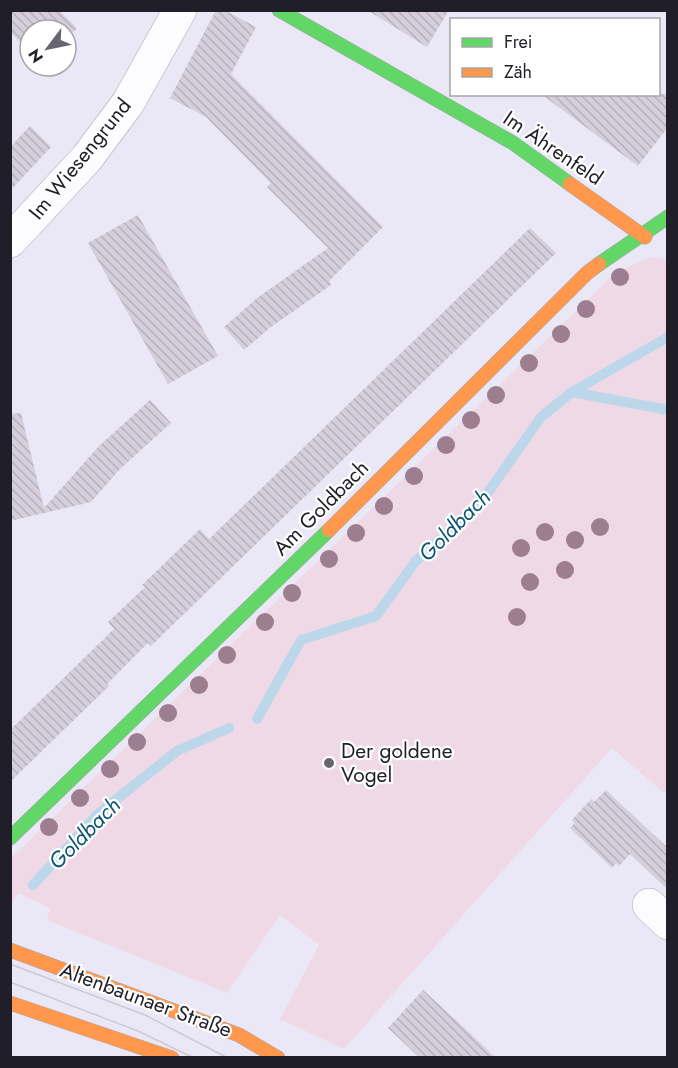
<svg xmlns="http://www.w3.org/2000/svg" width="678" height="1068" font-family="Jost,sans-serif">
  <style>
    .green { fill: #efd9e6 }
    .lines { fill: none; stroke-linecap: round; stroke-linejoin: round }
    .stream { stroke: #bcd7ea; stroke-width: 10 }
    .building { fill: url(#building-back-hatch) }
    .street-casing { stroke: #a9a7b2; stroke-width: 34 }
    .fast-casing { stroke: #a9a7b2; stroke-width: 15 }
    .slow-casing { stroke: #a9a7b2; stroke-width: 15 }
    .street { stroke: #fcfcfe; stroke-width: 33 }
    .fast { stroke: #63d668; stroke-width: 14 }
    .slow { stroke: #ff974d; stroke-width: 14 }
    .tram { stroke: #cccbd0; stroke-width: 1.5 }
    .tree { fill: #9d7e90 }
    .poi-dot { fill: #676570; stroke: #fff; stroke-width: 2 }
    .labels { text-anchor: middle; stroke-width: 4.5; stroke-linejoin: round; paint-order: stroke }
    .street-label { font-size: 21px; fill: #201e28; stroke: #fff }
    .poi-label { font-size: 21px; fill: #201e28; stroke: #fff; text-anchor: start }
    .water-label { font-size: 22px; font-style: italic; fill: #0c5673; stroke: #fff }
  </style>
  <defs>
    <pattern id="building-back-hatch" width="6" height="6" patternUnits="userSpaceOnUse" patternTransform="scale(1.5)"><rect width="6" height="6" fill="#d4cfdb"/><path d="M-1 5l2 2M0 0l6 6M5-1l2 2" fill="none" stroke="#b6b1bc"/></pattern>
  </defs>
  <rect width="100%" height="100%" fill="#eae8f6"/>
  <path class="green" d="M649 257 667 259 668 789 664 793 612 748 344 1049 280 1019 319 945 280 915 227 993 47 920 50 908 18 893 11 904V858L614 274Z"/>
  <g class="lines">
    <path class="stream" d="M572 392 668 410
      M257 719 301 640 376 616 415 562 482 501 541 417 572 392 668 337
      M33 885 98 814 177 751 229 728"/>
  </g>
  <path class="building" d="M10 10H59L77 28 66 39V30H30V52L10 32Z
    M216 10H224L256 27 231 74 383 227 329 281 331 285 271 327 244 350 224 327 257 298 328 248 267 187 271 183 206 117 170 98Z
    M367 10H449L427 47Z
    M541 94H668V127L638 166Z
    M30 126 51 147 10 191V147Z
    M138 215 218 356 168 384 88 243Z
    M530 228 556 253 151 646 148 643 107 684 109 686 10 782V730L114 629 108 622 145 587 142 585 200 529 209 539Z
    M150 400 171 423 120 469 91 502 10 521V414L21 413 44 508 99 446Z
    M606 790 668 848V890L630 854 619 866 616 863 612 868 570 828 575 823 572 820 591 799 594 802Z
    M423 990 457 1021 496 1058H420L388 1028Z"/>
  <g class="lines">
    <defs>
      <path id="street" d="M10 241 87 158 128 103 180 10
        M649 905 668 923"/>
      <path id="fast" d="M279 10 513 143 570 184
        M599 264 668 217
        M10 838 329 530"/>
      <path id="slow" d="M570 184 645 237
        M329 530 587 273 599 264
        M10 950 239 1035 278 1058
        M10 1003 172 1058"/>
    </defs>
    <use href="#street" class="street-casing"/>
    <use href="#fast" class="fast-casing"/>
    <use href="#slow" class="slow-casing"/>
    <use href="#street" class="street"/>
    <use href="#fast" class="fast"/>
    <use href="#slow" class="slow"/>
    <path class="tram" d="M10 964 145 1015 228 1058
      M10 982 138 1031 194 1058"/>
  </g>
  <g class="tree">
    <circle cx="620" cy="277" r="9"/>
    <circle cx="586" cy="309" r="9"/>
    <circle cx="561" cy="334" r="9"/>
    <circle cx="529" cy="363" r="9"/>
    <circle cx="496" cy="395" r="9"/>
    <circle cx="471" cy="420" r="9"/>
    <circle cx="446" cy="445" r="9"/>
    <circle cx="414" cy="476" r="9"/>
    <circle cx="384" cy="506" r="9"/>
    <circle cx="600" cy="527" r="9"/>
    <circle cx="545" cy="532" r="9"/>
    <circle cx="356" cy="533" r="9"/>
    <circle cx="575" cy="540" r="9"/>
    <circle cx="521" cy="548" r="9"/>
    <circle cx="329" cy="559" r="9"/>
    <circle cx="565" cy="570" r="9"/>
    <circle cx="530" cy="582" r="9"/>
    <circle cx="292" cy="593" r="9"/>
    <circle cx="517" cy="617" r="9"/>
    <circle cx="265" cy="622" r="9"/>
    <circle cx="227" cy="655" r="9"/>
    <circle cx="199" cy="685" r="9"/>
    <circle cx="168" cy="713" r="9"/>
    <circle cx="137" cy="742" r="9"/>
    <circle cx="110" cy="769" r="9"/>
    <circle cx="80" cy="798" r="9"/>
    <circle cx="49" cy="827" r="9"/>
  </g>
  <circle class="poi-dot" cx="329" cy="763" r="6"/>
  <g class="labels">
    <g class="street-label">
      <text transform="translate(553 148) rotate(34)" y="7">Im Ährenfeld</text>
      <text transform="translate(80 159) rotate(-51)" y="7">Im Wiesengrund</text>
      <text transform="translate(321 508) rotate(-45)" y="7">Am Goldbach</text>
      <text transform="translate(146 1000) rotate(20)" y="7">Altenbaunaer Straße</text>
    </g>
    <g class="poi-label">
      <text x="341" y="758">Der goldene<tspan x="341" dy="24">Vogel</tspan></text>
    </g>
    <g class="water-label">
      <text transform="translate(454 525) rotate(-45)" y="8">Goldbach</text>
      <text transform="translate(84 833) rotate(-45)" y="8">Goldbach</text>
    </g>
  </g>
  <rect width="678" height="1068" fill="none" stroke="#201e28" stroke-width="24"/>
  <rect x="450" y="18" width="210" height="78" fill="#ffffff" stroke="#a6a5a9" stroke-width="1.5"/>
  <rect x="462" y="38" width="30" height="9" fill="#63d668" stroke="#a6a5a9" stroke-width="1.5"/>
  <text x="504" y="48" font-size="18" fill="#201e28">Frei</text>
  <rect x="462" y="68" width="30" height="9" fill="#ff974d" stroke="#a6a5a9" stroke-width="1.5"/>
  <text x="504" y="78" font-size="18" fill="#201e28">Zäh</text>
  <g transform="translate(48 48) rotate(238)"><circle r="28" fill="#ffffff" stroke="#a6a5a9" stroke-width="1.5"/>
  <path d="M0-4.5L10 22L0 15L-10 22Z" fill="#676570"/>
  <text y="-9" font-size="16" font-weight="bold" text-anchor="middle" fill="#201e28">N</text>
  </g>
</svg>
